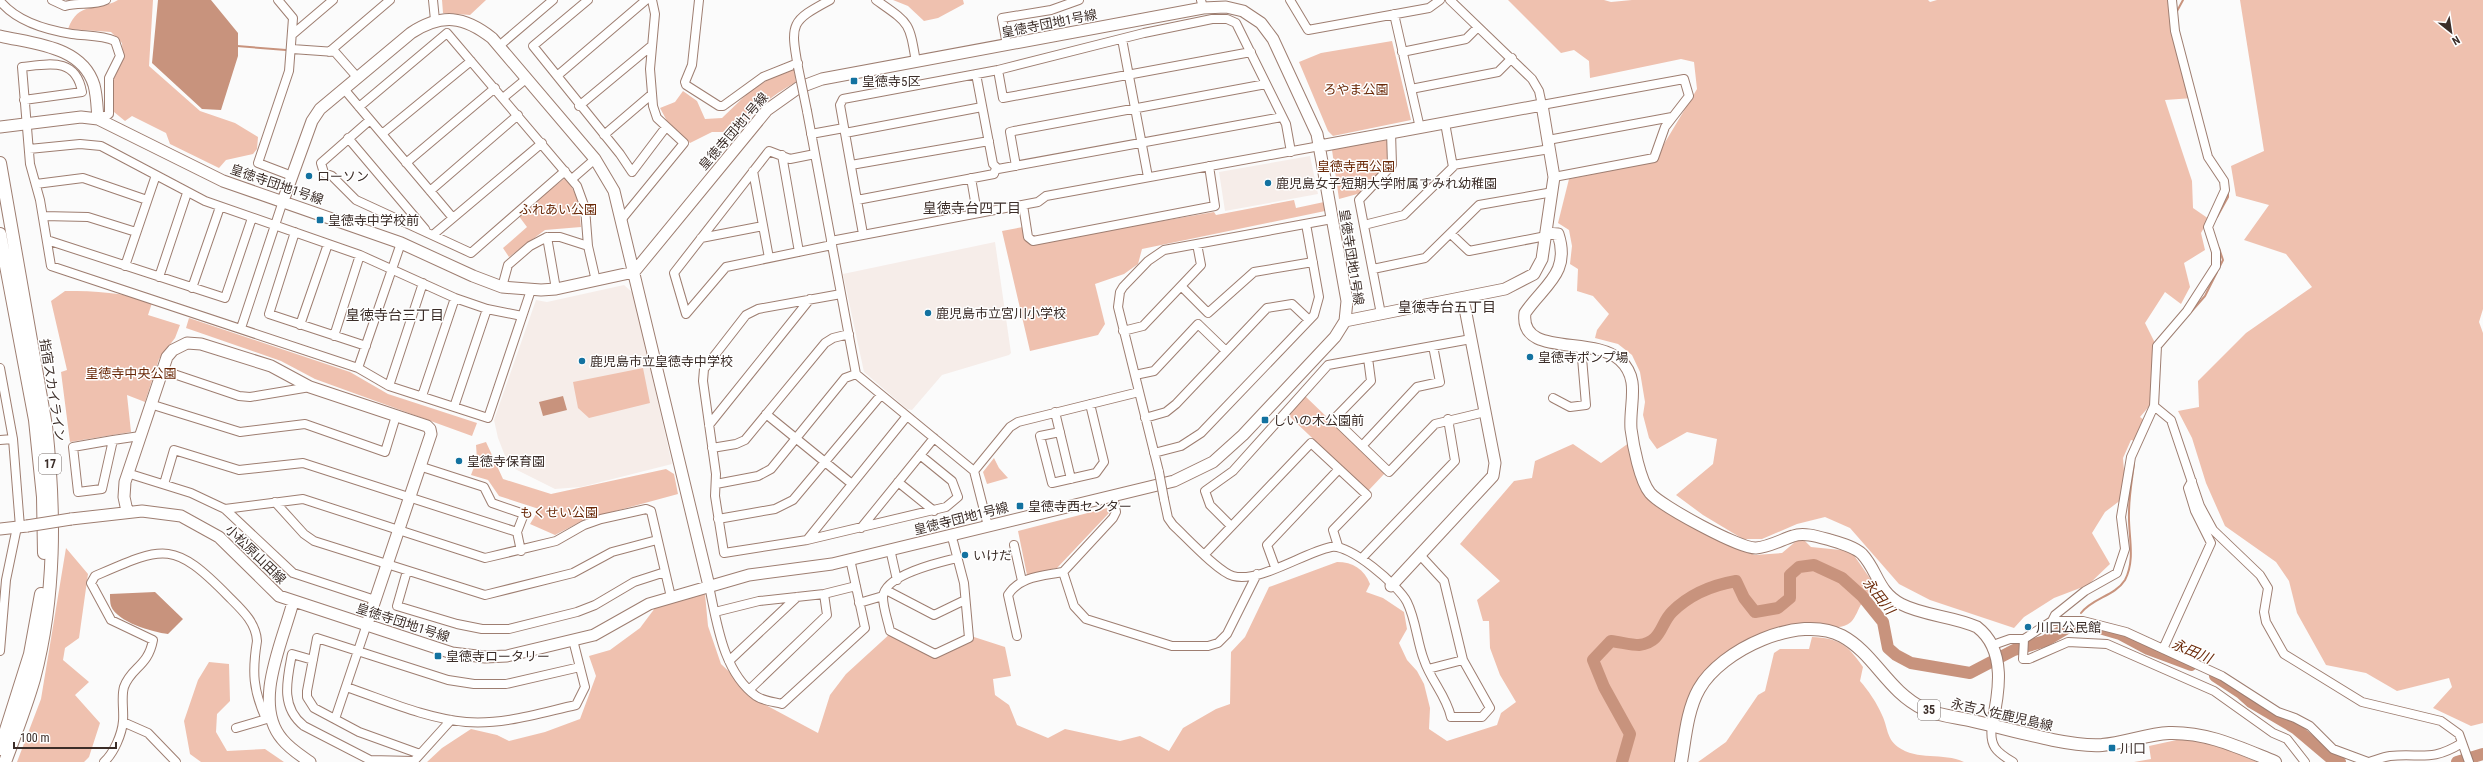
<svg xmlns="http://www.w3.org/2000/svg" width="2483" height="762" font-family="'Roboto Condensed','Noto Sans JP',sans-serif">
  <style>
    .built { fill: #f6ede9 }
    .green { fill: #efc1af }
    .water { fill: #c8937d }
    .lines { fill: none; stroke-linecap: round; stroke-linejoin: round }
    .stream { stroke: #c8937d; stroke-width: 2 }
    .river { stroke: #c8937d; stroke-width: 12 }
    .street-casing { stroke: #9e7e71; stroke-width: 10 }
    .secondary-casing { stroke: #9e7e71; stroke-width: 13 }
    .primary-casing { stroke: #9e7e71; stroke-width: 14 }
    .street { stroke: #fff; stroke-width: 8 }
    .secondary { stroke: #fff; stroke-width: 11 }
    .primary { stroke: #fff; stroke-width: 12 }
    .street-bridge-casing { stroke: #9e7e71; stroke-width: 10; stroke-linecap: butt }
    .secondary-bridge-casing { stroke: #9e7e71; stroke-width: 13; stroke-linecap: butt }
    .street-bridge { stroke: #fff; stroke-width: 8 }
    .secondary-bridge { stroke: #fff; stroke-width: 11 }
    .poi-dot { fill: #1372a0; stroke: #fff; stroke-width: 1.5 }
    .labels { text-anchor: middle; stroke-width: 3; stroke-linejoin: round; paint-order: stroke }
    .shield { fill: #fff; stroke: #766c68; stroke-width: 1 }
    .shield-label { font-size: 12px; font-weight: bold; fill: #3b2d28 }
    .street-label { font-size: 13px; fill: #3b2d28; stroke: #fff }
    .poi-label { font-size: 13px; fill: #3b2d28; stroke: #fff; text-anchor: start }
    .park-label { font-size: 13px; fill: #692807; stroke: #fff }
    .neighbourhood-label { font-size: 14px; fill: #3b2d28; stroke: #fff }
    .water-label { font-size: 14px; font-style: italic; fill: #6c2b0a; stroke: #fff }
  </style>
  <rect width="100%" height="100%" fill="#fbfbfb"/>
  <path class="built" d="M1310 156 1318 194 1225 211 1219 172Z
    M995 242 1011 353 1009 355 942 375 912 410 907 409 864 372 843 274Z
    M624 285 633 293 672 464 581 487 555 489 509 466 498 438 494 420 536 300 547 302Z"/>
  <path class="green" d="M118 0H153L149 66 200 111 235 123 258 137 257 149 253 154 226 160 219 168 170 144 166 133 132 116 125 121 114 112V78L123 58 122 43 111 32 68 29C79 0 95 13 118 0Z
    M442 0H486L470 15 443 13Z
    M893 0H963L964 4 938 18 924 21 908 6Z
    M1508 0H1604L1611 2 1632 0H1928L1930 2 1937 0H2171L2193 98 2165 100 2192 181 2193 208 2209 219 2201 233 2205 250 2184 263 2190 287 2181 304 2165 292 2145 323 2154 341 2152 403 2140 417 2144 420 2135 441 2131 440 2123 458 2126 496 2105 512 2092 533 2110 564 2088 585 2054 598 2024 617 2014 628 1930 600 1899 584 1850 528 1825 517 1797 524 1762 539H1743L1703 515 1676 495 1713 464 1717 439 1687 432 1657 449 1649 438 1643 415 1645 402 1640 372 1632 355 1618 344 1595 338 1597 330 1609 314 1593 296 1577 291 1578 269 1570 264 1572 246 1569 230 1558 223 1569 179 1644 164 1658 154 1697 89 1694 62 1681 59 1590 78 1589 61 1574 50 1561 53Z
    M2240 0H2483V309L2479 322 2483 333V723L2471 726 2433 708 2452 687 2449 678 2397 691 2366 673 2326 665 2297 613 2289 581 2276 562 2225 526 2206 483 2192 438 2178 411 2199 407 2198 381 2246 333 2312 287 2286 254 2244 240 2269 205 2236 196 2231 166 2264 151Z
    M1392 41 1411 120 1333 136 1328 131 1299 62 1321 53Z
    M794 69 796 82C771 96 753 111 735 132H712L690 143 667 121 660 108 675 102 683 91 697 101 705 119 722 118 749 92 769 79Z
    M1387 140 1388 164 1361 193 1339 199 1332 150 1338 145Z
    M565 178C579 195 579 205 581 227L545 230 509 257 503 248 527 227 518 215Z
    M1294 200 1296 208 1324 202 1325 211 1142 249 1138 264 1124 274 1095 284 1105 324 1098 335 1030 351 1002 231 1023 227 1029 244 1214 212 1216 215Z
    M65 291C96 291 123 292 152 303L148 315 180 325 175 338 159 359 145 402 127 395 131 432 70 442 61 372 67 370 51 301Z
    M189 318 350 372 388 394 477 423 472 436 315 379 281 361 186 328Z
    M643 368 650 403 589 418 578 408 573 382Z
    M1305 396 1385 473 1368 491 1288 415Z
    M1633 440 1641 490 1657 507 1726 543 1755 555 1782 553 1801 537 1811 547 1851 551 1876 587C1871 593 1866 598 1862 603 1858 609 1856 617 1851 622 1839 633 1822 622 1808 623 1790 624 1772 631 1756 638 1691 666 1688 698 1676 762H427L442 748 471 729 497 735 509 741 545 732 580 719 596 676 589 656 610 650 640 628 655 608 705 594 708 626 721 664 762 703 818 733 830 695 846 674 892 632 937 658 974 637 1005 647 1011 676 993 679 995 695 1009 705 1017 725 1048 738 1065 729 1120 741 1140 736 1169 751 1183 728 1216 709 1230 704 1231 652 1245 637 1269 587 1337 562C1353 562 1364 569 1370 584L1366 592 1383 598 1404 612 1407 629 1399 643 1407 660 1417 671 1424 684 1430 708 1429 729 1447 741 1497 725 1501 713 1516 702 1500 675 1490 648 1489 621H1483L1477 600 1500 581 1460 544 1514 481 1532 478 1535 461 1573 444 1601 463Z
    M486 442 503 479 551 494 666 469 674 474 678 494 586 519 555 535 530 524 539 509 499 496 488 480 471 475 477 459 476 445Z
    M994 458 999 468 1008 478 987 484 983 472Z
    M1107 508 1109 513 1057 568 1027 575 1018 531Z
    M66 548 88 574 79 638 65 648 63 660 89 682 75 695 100 723 89 757 84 762H17L41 699Z
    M1812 637C1839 638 1848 645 1863 667L1860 681C1868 690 1877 703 1882 715 1888 727 1886 738 1898 747 1917 761 1943 752 1964 762H1698L1726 742 1758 695 1765 691 1774 653 1780 649H1809Z
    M209 662 229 664 230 701 217 714 216 732 227 751 265 749 284 762H201L190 754 184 721 198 680Z
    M2181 739 2208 741 2257 762H2134L2151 759 2149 746Z"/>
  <path class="water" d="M158 0H211L238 33V56L221 110 202 109 152 63Z
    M563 396 567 410 543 416 539 402Z
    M155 592 183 619 168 634C152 632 117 622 111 606 110 603 110 598 110 594Z"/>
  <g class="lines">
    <path class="stream" d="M2176 13 2183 0
      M237 46 286 50
      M2217 217 2228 197V192
      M2219 248 2223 260 2220 266
      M2191 312 2205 296 2217 272
      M2081 613C2092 598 2115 596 2125 580 2136 559 2128 535 2129 513 2129 496 2132 480 2134 464"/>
    <path class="river" d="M2215 676 2241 693 2251 702 2295 728 2333 760 2340 762
      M1622 762 1630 734 1604 687 1593 660 1611 641C1620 642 1631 645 1639 645 1662 642 1660 624 1672 612 1689 595 1713 585 1736 581L1744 598 1755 612 1778 608 1790 598V575L1799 567 1814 565 1842 578 1862 596 1883 622 1888 648 1896 655 1911 663 1970 673 2014 650 2045 641 2072 625 2096 627 2120 634 2148 649 2191 665
      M2457 762 2483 754"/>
    <defs>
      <path id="street" d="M52 0 65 6C78 2 94 6 106 0
        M278 0 293 18 289 71 258 163 292 176
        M433 0 435 20
        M588 0 533 46 620 154 632 172 666 127
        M699 0 692 65 685 82 686 85 719 106H723L763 77 798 63
        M876 0C910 24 909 21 916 62
        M1201 0 1203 8
        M1290 0 1308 30 1429 8 1440 0
        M1450 0 1532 79 1539 91 1542 105 1684 79 1689 96 1665 127 1654 158 1554 177
        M0 1C17 22 46 30 72 34 87 36 102 35 115 41L120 56 109 78V114L98 119
        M1394 14 1420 128
        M293 34 333 0
        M1122 39 1148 177
        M1007 45 1002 18 1051 10 1079 0
        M499 46 553 0
        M292 49 335 52 357 77
        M329 52 390 0
        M1402 52 1466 39 1478 27
        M798 67C790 23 791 21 830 0
        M998 70 1003 98 1251 52
        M976 74 993 164 998 169 1282 117
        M557 76 646 0
        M344 89 453 218
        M1411 89 1498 72 1512 58
        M503 98 526 79
        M24 100 82 92C76 57 49 64 22 67L30 164 40 200 51 266 358 368 389 386 488 418 531 290
        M579 106 650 47
        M359 107 447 33 577 186 585 208 588 246 596 281
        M807 111 856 374 974 471 988 526
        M370 120 321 163 324 173 332 176 356 200 471 253 565 171
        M845 133 982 107
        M382 134 471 61
        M811 134 844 128
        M604 135 652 94
        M348 138 425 229
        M1548 140 1672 117
        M29 149 80 144 101 146 205 201 360 255 455 298 487 309 522 316
        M815 154 790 159 769 151 674 273 686 314 726 267 832 245
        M782 155 799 252
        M406 163 495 88
        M851 165 989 141
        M1453 165 1550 149
        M1016 166 1010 132 1014 131 1266 84
        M753 171 769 258
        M971 178 977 213
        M572 179 595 159
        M36 184 83 178 147 200
        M430 191 518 115
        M857 200 994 174 996 168
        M1023 205 1028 237 1033 241 1215 206 1209 166
        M43 216 88 217 136 232
        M621 220 684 143 657 118 653 106 650 69 655 14 652 0
        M1364 225 1404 215 1453 167 1445 123
        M295 232 269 314 366 346
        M434 234 542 143
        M863 234 840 105 843 99 998 70 1144 33 1212 19H1227L1236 23 1286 124 1291 152
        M1451 234 1469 251 1546 236
        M701 238 763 226
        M47 240 225 298 252 218
        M831 241 1038 202 1046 196 1320 146
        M125 266 156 175
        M1373 269 1425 258 1479 205 1553 192
        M159 277 187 193
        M1181 286 1208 313 1254 272 1313 262
        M502 287 508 265 530 246 547 237
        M192 288 220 207
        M556 289 547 237H560L588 246
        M841 294 758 309 746 315 704 369 703 381 716 474 715 496 724 553 807 540 946 507 958 497 952 481 920 455
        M1381 314 1359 200 1392 165 1391 132
        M300 325 328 244
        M241 328 283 201
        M1123 331 1143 326 1201 265 1197 244
        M334 336 360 255
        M1368 358 1371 381 1334 419 1389 472 1435 424 1485 412
        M0 368 13 439 20 527
        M358 368 401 243
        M162 370 239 396 250 397 310 387
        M1135 375 1154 371 1198 324 1226 351
        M389 386 423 283
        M422 396 455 298
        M1553 398 1570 407 1586 405 1581 346
        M150 404 240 432 305 424 385 452 396 416
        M2154 406 2171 420 2200 506 2213 530 2260 575 2268 588 2264 612 2266 622 2284 654 2362 702 2441 721 2459 734 2469 762
        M454 407 487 309
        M1055 412 1071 479
        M766 414 852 484
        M1145 418 1166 412 1176 404 1267 308 1292 304 1309 320
        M709 425 810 299
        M1060 432 1040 436 1052 483 1096 473 1104 462 1090 404
        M0 440 13 439
        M113 440 73 447 78 492 102 489 113 440 140 436
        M1362 446 1417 387 1440 382 1433 346
        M712 448 736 444 745 440 825 343 833 338 849 334
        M1154 453 1181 446 1201 433 1314 315 1319 297 1306 224
        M419 466 484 487 492 503 524 514 517 532
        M974 471 1010 427 1018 422 1139 392
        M1159 472 1118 307 1120 292 1123 287 1148 261 1164 250 1332 219
        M127 473 191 493 225 509 293 573 375 600
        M898 482 934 511
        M164 484 174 450 239 470 303 463 517 532 521 551
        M716 484 758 476 771 469 845 378 856 374
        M1113 496 1116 512 1113 518 1063 572 1074 606 1086 619 1172 646H1208L1218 643 1227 634 1257 574
        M1164 499 1168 518 1173 525C1186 537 1218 572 1233 576 1260 583 1303 553 1331 547 1349 543 1399 586 1407 602 1416 620 1417 642 1424 660 1431 681 1446 695 1451 717H1482L1490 708 1463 660 1444 581 1420 555
        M275 502 304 534 314 541 485 595 573 573 612 552 657 540
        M225 509 303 499 485 558 556 541 584 525 601 519 646 509 651 511 671 597
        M718 519 775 509 793 500 881 395
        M1231 526 1210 505 1205 491 1233 471 1328 365 1471 339
        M861 528 934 438
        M952 535 953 541 964 583 969 638 935 654 890 631C888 621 883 608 883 597 884 575 940 562 957 558
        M807 540 907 416
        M1014 545 1022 581
        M890 549 897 580
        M1205 554 1311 443 1367 495 1333 530 1338 546
        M1362 558 1455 461 1448 419
        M1275 567 1267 545 1339 469
        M407 571 397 606 457 624 482 629H509L577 612 595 605 634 582 665 572
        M709 586C717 623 723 672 756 696 763 701 775 702 782 704L865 628 850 559
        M886 590 934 615 965 600
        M859 603 883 596
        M715 612 759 601 824 594 856 586
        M2052 621H2083L2126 632 2222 676 2278 712 2295 718 2310 726 2333 749 2368 762
        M1017 636 1008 595C1020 576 1042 576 1063 572
        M2024 639 2023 659H2029L2068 642 2107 644 2214 691 2273 733 2287 739 2305 762
        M1993 645 2010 639H2024L2052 621 2055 615 2085 591 2117 573 2125 549 2121 517 2131 457 2154 406 2157 346 2187 311 2216 266V252L2208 227 2225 190 2224 181 2208 157 2175 31 2172 0
        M2163 649 2211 543 2195 511 2188 488 2192 481
        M0 651 6 580 17 527
        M313 660 292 654C287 680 280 707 304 726L370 760 414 761 451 720
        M729 661 797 597
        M1428 669 1463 660
        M346 687C385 700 424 718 466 722 503 725 540 713 576 705L585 687 573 640
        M749 690 827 615 824 594
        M335 719 367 624
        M123 722 148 733 176 762
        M1992 725C1989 746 1996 752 2013 762
        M236 728 270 718
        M420 754 359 732 314 708 307 697V691L317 638 448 680 474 684H506L580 667
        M104 762C114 753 122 734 123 721 124 710 121 697 124 687 131 667 148 667 153 640L111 620 91 583 95 576C164 546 173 540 228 596 241 609 256 622 257 641 252 672 253 690 266 719
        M2369 762C2376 760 2383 757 2390 756 2422 753 2431 762 2462 743"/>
      <path id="secondary" d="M0 36C34 44 82 46 94 85 97 96 97 108 98 119
        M0 127 81 117 98 119 223 181 401 243 473 276 502 287 541 290 556 289 634 272 767 110 798 88 822 79 1203 8 1226 7 1243 11 1261 23 1273 39 1317 134 1347 301 1345 321 1335 337 1243 435 1213 462 1174 481 832 564 749 575 649 604 594 635 507 656 485 657 452 653 279 596 219 537 181 516 142 511 71 519
        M1320 146 1542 105 1554 177 1542 259 1534 274 1505 289 1345 321
        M283 201 312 121 320 109 411 33C442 13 464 16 492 38L595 159 614 191 709 586
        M1547 233 1558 234C1571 273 1544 285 1525 313 1519 358 1593 335 1620 360 1641 379 1629 404 1631 429 1633 445 1640 481 1650 493 1661 506 1740 549 1756 548 1769 547 1781 540 1793 536 1804 532 1819 537 1830 540 1840 543 1855 547 1862 554 1878 571 1877 591 1901 604 1924 616 1953 616 1977 627 2007 650 1999 693 1992 725
        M127 511 124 497 125 482 167 357 173 350 187 343 201 344 271 366 310 387 427 426 430 429 431 434 367 624
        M0 529 27 526
        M1391 586 1493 476 1495 463 1463 298
        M293 602C283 641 252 704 282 739 290 749 300 755 310 762"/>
      <path id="primary" d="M0 163 46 426C55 510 56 596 34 679 26 707 15 735 5 762
        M0 234 35 420 43 497 44 553
        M0 749 30 654 41 594
        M1681 762C1685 739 1687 710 1699 689 1721 650 1799 613 1842 636 1875 654 1887 691 1924 709 1939 716 1957 717 1973 721 1999 727 2026 734 2053 740 2068 743 2086 746 2102 745 2125 743 2147 734 2169 733 2208 732 2240 748 2275 762"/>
    </defs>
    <use href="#street" class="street-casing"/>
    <use href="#secondary" class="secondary-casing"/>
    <use href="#primary" class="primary-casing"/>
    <use href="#street" class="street"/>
    <use href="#secondary" class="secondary"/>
    <use href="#primary" class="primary"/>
    <defs>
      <path id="street-bridge" d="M798 67 807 111
        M1159 472 1164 499"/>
      <path id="secondary-bridge" d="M27 526 71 519"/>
    </defs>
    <use href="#street-bridge" class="street-bridge-casing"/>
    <use href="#secondary-bridge" class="secondary-bridge-casing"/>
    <use href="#street-bridge" class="street-bridge"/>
    <use href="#secondary-bridge" class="secondary-bridge"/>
  </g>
  <g class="poi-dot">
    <rect x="850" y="77" width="8" height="8" rx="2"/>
    <circle cx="309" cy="176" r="4"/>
    <circle cx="1268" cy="183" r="4"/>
    <rect x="316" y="216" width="8" height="8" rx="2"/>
    <circle cx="928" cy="313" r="4"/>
    <circle cx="1530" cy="357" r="4"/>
    <circle cx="582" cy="361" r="4"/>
    <rect x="1261" y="416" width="8" height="8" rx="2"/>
    <circle cx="459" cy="461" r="4"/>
    <rect x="1016" y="502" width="8" height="8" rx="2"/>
    <circle cx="965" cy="555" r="4"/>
    <circle cx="2028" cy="627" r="4"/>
    <rect x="434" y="652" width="8" height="8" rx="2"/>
    <rect x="2108" y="744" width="8" height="8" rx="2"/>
  </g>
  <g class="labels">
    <g class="shield">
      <rect x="39" y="454" width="22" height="20" rx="3"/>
      <rect x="1918" y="700" width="22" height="20" rx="3"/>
    </g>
    <g class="shield-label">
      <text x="50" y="468">17</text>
      <text x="1929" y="714">35</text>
    </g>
    <g class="street-label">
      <text transform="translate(1049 23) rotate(-11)" y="5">皇徳寺団地1号線</text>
      <text transform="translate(733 131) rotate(-49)" y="5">皇徳寺団地1号線</text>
      <text transform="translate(277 184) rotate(19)" y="5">皇徳寺団地1号線</text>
      <text transform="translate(1352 257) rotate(81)" y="5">皇徳寺団地1号線</text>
      <text transform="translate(53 390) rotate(81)" y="5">指宿スカイライン</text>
      <text transform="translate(961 518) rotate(-14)" y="5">皇徳寺団地1号線</text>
      <text transform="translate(256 554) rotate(44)" y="5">小松原山田線</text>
      <text transform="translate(403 622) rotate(18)" y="5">皇徳寺団地1号線</text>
      <text transform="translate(2002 714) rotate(13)" y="5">永吉入佐鹿児島線</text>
    </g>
    <g class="poi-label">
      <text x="862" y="86">皇徳寺5区</text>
      <text x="317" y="181">ローソン</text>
      <text x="1276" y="188">鹿児島女子短期大学附属すみれ幼稚園</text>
      <text x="328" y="225">皇徳寺中学校前</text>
      <text x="936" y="318">鹿児島市立宮川小学校</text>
      <text x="1538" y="362">皇徳寺ポンプ場</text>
      <text x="590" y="366">鹿児島市立皇徳寺中学校</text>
      <text x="1273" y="425">しいの木公園前</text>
      <text x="467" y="466">皇徳寺保育園</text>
      <text x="1028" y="511">皇徳寺西センター</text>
      <text x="973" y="560">いけだ</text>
      <text x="2036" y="632">川口公民館</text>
      <text x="446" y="661">皇徳寺ロータリー</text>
      <text x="2120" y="753">川口</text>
    </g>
    <g class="park-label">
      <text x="1356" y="94">ろやま公園</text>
      <text x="1356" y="171">皇徳寺西公園</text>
      <text x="558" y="214">ふれあい公園</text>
      <text x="131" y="378">皇徳寺中央公園</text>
      <text x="559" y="517">もくせい公園</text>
    </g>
    <g class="neighbourhood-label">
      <text x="972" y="213">皇徳寺台四丁目</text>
      <text x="1447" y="312">皇徳寺台五丁目</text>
      <text x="395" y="320">皇徳寺台三丁目</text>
    </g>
    <g class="water-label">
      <text transform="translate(1879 596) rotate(52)" y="5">永田川</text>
      <text transform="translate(2192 651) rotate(23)" y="5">永田川</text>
    </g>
  </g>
  <g transform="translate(2451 32) rotate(150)" stroke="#ffffff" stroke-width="3" paint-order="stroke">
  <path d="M0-3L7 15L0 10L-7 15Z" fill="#3b2d28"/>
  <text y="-6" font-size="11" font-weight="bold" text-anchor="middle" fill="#3b2d28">N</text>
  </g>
  <path d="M14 742v6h102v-6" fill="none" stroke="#3b2d28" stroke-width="2"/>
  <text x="20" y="742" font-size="12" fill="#3b2d28" stroke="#ffffff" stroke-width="3" paint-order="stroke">100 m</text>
</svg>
